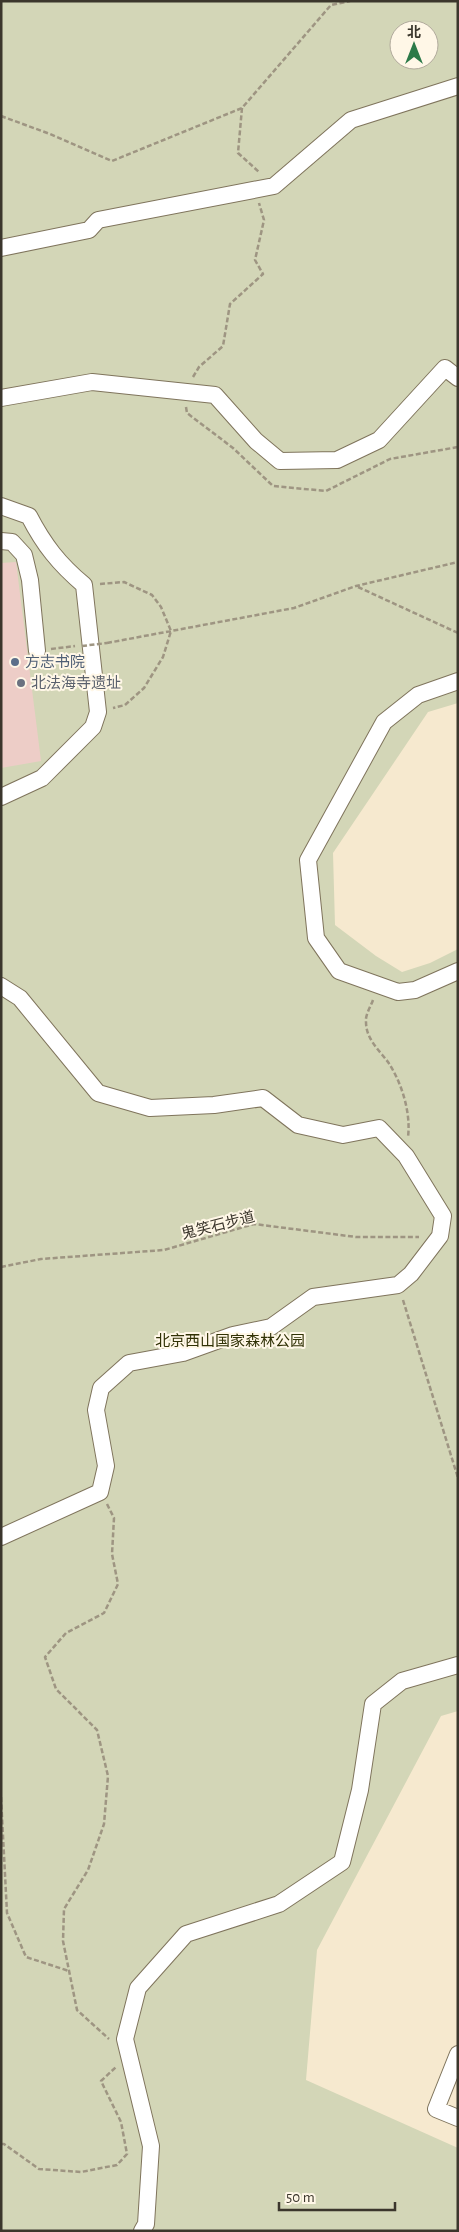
<svg xmlns="http://www.w3.org/2000/svg" width="459" height="2232" font-family="'Alegreya Sans','Noto Sans SC',sans-serif">
  <style>
    .green { fill: #d3d6b7; fill-rule: evenodd }
    .building { fill: #edcdc7 }
    .lines { fill: none; stroke-linecap: round; stroke-linejoin: round }
    .minor-casing { stroke: #7f745c; stroke-width: 18 }
    .path { stroke: #9e9582; stroke-width: 2.5; stroke-dasharray: 5 2.5; stroke-linecap: butt }
    .minor { stroke: #fff; stroke-width: 16 }
    .path-bridge { stroke: #9e9582; stroke-width: 2.5; stroke-dasharray: 5 2.5; stroke-linecap: butt }
    .service-dot { fill: #5c6f8a; stroke: #fff7e7; stroke-width: 2 }
    .worship-dot { fill: #6b7280; stroke: #fff7e7; stroke-width: 2 }
    .labels { text-anchor: middle; stroke-width: 4; stroke-linejoin: round; paint-order: stroke }
    .service-label { font-size: 15px; fill: #4e5e75; stroke: #fff7e7; text-anchor: start }
    .worship-label { font-size: 15px; fill: #5b616d; stroke: #fff7e7; text-anchor: start }
    .street-label { font-size: 15px; fill: #3b362c; stroke: #fff7e7 }
    .park-label { font-size: 15px; fill: #303105; stroke: #fff7e7 }
  </style>
  <rect width="100%" height="100%" fill="#f6e9cf"/>
  <path class="green" d="M1 1H458V703L428 712 333 853 335 925 376 956 402 972 430 963 458 949V1711L441 1716 317 1950 306 2080 458 2148V2231H1ZM399 30H429V60H399Z"/>
  <path class="building" d="M16 562 41 761 1 768V563Z"/>
  <g class="lines">
    <defs>
      <path id="minor" d="M1 248 89 230 98 220 274 186 351 120 458 86
        M1 398 92 382 215 395 256 441 280 461 337 460 379 440 445 368 458 378
        M1 506 29 516C44 545 59 564 84 585L98 712 93 727 42 778 1 797
        M1 541 12 542 24 555 30 580 37 651
        M458 681 418 695 384 722 308 860 316 938 339 971 398 992 415 990 458 971
        M1 986 20 998 98 1093 150 1108 214 1105 263 1098 298 1125 343 1135 379 1128 406 1156 443 1216 440 1236 411 1274 398 1285 313 1297 271 1327 233 1335 183 1353 129 1363 101 1388 96 1410 106 1466 100 1492 1 1537
        M458 2054 436 2109 458 2118
        M142 2231 146 2224 151 2146 125 2039 138 1988 186 1934 279 1904 342 1862 360 1790 373 1704 402 1681 458 1665"/>
    </defs>
    <use href="#minor" class="minor-casing"/>
    <path class="path" d="M242 108 238 153 259 172
      M1 116 50 134 112 161 242 108 331 5 350 1
      M193 377 199 367 223 346 230 304 263 274 255 260 264 220 259 203
      M186 407 187 413 233 448 273 486 326 491 390 459 458 447
      M100 584 124 582 152 595 161 607 171 631 163 657 144 688 125 705 113 708
      M358 587 458 633
      M107 643 294 608 356 586 458 562
      M51 649 75 646
      M373 1000C371 1006 365 1015 366 1022 366 1039 379 1050 388 1062 402 1083 411 1113 408 1137
      M1 1267 41 1259 164 1250 254 1224 356 1237H419
      M403 1300 458 1478
      M107 1504 114 1518 112 1554 118 1584 104 1613 66 1633 45 1657 56 1689 97 1730 108 1776 104 1824 88 1870 64 1909 63 1941 77 2010 109 2039
      M1 1797 7 1913 26 1957 69 1971
      M1 2144H4L39 2169 81 2172 117 2165 127 2154 121 2122 101 2081 116 2067"/>
    <use href="#minor" class="minor"/>
    <path class="path-bridge" d="M82 646 107 643"/>
  </g>
  <circle class="service-dot" cx="15" cy="662" r="5"/>
  <circle class="worship-dot" cx="21" cy="683" r="5"/>
  <g class="labels">
    <g class="service-label">
      <text x="25" y="667">方志书院</text>
    </g>
    <g class="worship-label">
      <text x="31" y="688">北法海寺遗址</text>
    </g>
    <g class="street-label">
      <text transform="translate(218 1225) rotate(-14)" y="5">鬼笑石步道</text>
    </g>
    <g class="park-label">
      <text x="230" y="1346">北京西山国家森林公园</text>
    </g>
  </g>
  <rect width="459" height="2232" fill="none" stroke="#3b362c" stroke-width="5"/>
  <g transform="translate(414 45)"><circle r="24" fill="#fff7e7" stroke="#b1aa9c"/>
  <path d="M0-4L9 19L0 12L-9 19Z" fill="#2c7a49"/>
  <text y="-8" font-size="14" font-weight="bold" text-anchor="middle" fill="#3b362c">北</text>
  </g>
  <path d="M279 2202v8h116v-8" fill="none" stroke="#3b362c" stroke-width="2.5"/>
  <text x="286" y="2202" font-size="15" fill="#3b362c" stroke="#fff7e7" stroke-width="4" paint-order="stroke">50 m</text>
</svg>
